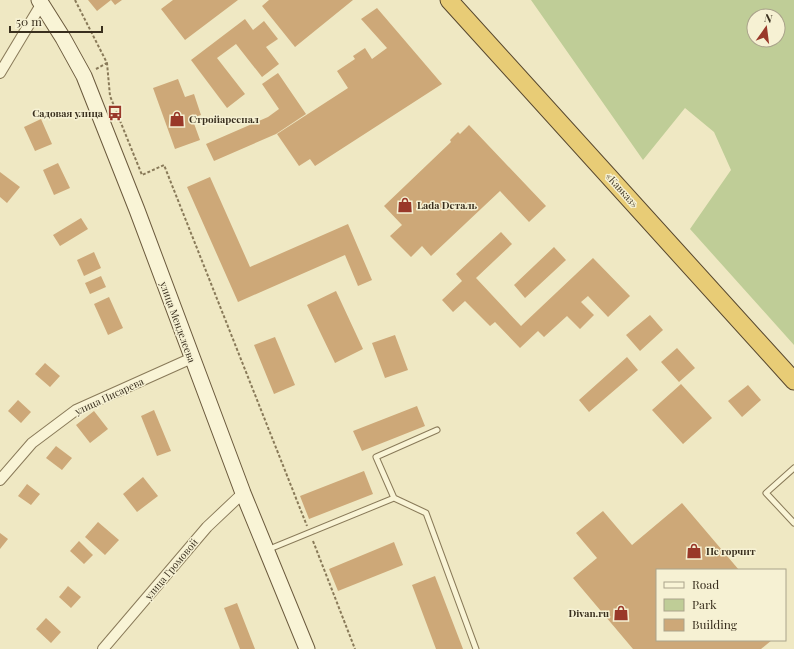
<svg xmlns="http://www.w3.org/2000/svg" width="794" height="649" font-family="'Playfair Display',serif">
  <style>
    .green { fill: #bfcd97; fill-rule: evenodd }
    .building { fill: #cda878 }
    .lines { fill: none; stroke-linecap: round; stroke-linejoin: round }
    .service-casing { stroke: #897a59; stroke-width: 7 }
    .minor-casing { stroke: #897a59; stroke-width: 12 }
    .secondary-casing { stroke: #6b5a3d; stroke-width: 17 }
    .trunk-casing { stroke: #57472e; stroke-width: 19 }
    .path { stroke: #897a59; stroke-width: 2; stroke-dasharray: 3 2; stroke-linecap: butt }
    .service { stroke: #f9f4d6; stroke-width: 5 }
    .minor { stroke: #f9f4d6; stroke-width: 10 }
    .secondary { stroke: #f9f4d6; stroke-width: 15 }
    .trunk { stroke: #e8cc76; stroke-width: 17 }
    .labels { text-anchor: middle; stroke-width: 3; stroke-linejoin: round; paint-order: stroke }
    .poi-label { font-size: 10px; font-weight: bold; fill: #392f1e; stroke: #f6f1d3; text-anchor: start }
    .street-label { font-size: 10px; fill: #392f1e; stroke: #f6f1d3 }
  </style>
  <rect width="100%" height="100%" fill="#efe8c3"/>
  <path class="green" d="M531 0H794V345L690 229 731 170 714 132 685 108 643 160ZM754 16H778V40H754Z"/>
  <path class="building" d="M88 0H122L115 5 111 0 97 11Z
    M173 0H238L185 40 161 9Z
    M269 0H353L295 47 262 6Z
    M377 8 442 84 315 166 310 159 299 166 277 134 348 88 337 71 355 59 353 56 365 48 372 59 387 48 361 19Z
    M245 19 253 30 264 21 278 39 266 47 279 64 262 77 236 44 217 58 245 94 227 108 191 60Z
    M278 73 306 114 276 134 214 161 206 144 268 117 279 109 262 84Z
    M178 79 185 97 194 94 201 115 192 118 200 140 175 149 153 88Z
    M41 119 52 144 35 151 24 127Z
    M469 125 546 206 529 222 500 191 431 256 422 246 411 257 390 236 402 225 384 206 451 142 450 140 458 132 460 134Z
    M58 163 70 188 54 195 43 170Z
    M0 172 20 187 7 203 0 197Z
    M210 177 250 267 348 224 372 280 358 286 345 255 238 302 187 187Z
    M81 218 88 229 60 246 53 235Z
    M501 232 512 244 476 278 521 326 593 258 630 296 608 317 588 296 581 302 594 315 580 329 567 316 544 337 538 331 520 348 495 322 490 326 465 301 453 312 442 300 462 281 456 274Z
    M554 247 566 260 525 298 514 285Z
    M94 252 101 268 84 276 77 260Z
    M101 276 106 287 90 294 85 283Z
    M336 291 363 349 335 363 307 305Z
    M109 297 123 328 108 335 94 304Z
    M650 315 663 330 640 351 626 335Z
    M395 335 408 370 385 378 372 343Z
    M275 337 295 385 274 394 254 345Z
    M677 348 695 368 679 382 661 362Z
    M627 357 638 370 589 412 579 400Z
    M45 363 60 376 50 387 35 374Z
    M681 384 712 418 683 444 652 410Z
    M748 385 761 400 742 417 728 401Z
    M18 400 31 412 21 423 8 411Z
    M417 406 425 426 362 451 353 431Z
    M154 410 171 451 157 456 141 416Z
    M94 411 108 429 90 443 76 425Z
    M56 446 72 458 62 470 46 458Z
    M364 471 373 494 309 519 300 496Z
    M143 477 158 496 137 512 123 494Z
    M27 484 40 494 31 505 18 496Z
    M682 503 739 570H657V640H772L761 649H633L573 578 597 558 576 533 603 511 632 545Z
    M98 522 119 540 105 555 85 537Z
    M0 533 8 539 0 549Z
    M79 541 93 555 84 564 70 551Z
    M394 542 403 565 338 591 329 569Z
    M435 576 463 649H436L412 585Z
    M68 586 81 597 71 608 59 597Z
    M237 603 255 649H240L224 608Z
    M46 618 61 632 51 643 36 629Z"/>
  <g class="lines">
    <defs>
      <path id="service" d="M794 468 766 493 794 523
        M394 498 376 457 437 430
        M267 550 394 498 426 513 476 649"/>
      <path id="minor" d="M0 73 42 3
        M0 480 32 443 76 410 192 358
        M103 649 207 527 243 493"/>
      <path id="secondary" d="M39 0 63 38 84 76 137 210 243 493 307 649"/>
      <path id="trunk" d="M449 0 794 381"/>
    </defs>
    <use href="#service" class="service-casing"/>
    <use href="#minor" class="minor-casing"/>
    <use href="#secondary" class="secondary-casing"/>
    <use href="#trunk" class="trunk-casing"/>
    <path class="path" d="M75 0 107 63 110 96 142 175 164 165 307 526
      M96 69 107 63
      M313 541 355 649"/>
    <use href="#service" class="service"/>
    <use href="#minor" class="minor"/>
    <use href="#secondary" class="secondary"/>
    <use href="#trunk" class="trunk"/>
  </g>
  <defs>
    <symbol id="bus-bare" viewBox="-9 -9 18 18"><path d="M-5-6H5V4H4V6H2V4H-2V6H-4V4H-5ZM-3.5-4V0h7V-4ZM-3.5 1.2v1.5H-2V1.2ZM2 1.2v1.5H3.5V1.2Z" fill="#993829" stroke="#f6f1d3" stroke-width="2.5" paint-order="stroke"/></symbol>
    <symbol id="shop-bare" viewBox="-9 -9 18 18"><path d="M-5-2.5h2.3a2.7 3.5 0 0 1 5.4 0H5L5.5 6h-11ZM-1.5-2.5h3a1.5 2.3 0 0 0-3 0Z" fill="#993829" stroke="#f6f1d3" stroke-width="2.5" paint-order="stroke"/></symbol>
  </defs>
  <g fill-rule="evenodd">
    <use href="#bus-bare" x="104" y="102" width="22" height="22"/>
    <use href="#shop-bare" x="166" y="108" width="22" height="22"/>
    <use href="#shop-bare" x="394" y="194" width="22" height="22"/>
    <use href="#shop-bare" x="683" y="540" width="22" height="22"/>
    <use href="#shop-bare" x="610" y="602" width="22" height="22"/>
  </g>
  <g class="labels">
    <g class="poi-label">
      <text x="103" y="117" text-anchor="end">Садовая улица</text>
      <text x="189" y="123">Стройарсенал</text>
      <text x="417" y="209">Lada Dеталь</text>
      <text x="706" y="555">Не горчит</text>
      <text x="609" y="617" text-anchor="end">Divan.ru</text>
    </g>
    <g class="street-label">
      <text transform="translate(622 190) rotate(48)" y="4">«Кавказ»</text>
      <text transform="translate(178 322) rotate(70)" y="4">улица Менделеева</text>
      <text transform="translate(109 396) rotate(-25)" y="4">улица Писарева</text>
      <text transform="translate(171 569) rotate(-50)" y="4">улица Громовой</text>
    </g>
  </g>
  <rect x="656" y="569" width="130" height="72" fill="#f6f1d3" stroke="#aaa38b"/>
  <rect x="664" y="582" width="20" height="6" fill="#f9f4d6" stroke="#aaa38b"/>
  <text x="692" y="589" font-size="12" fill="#392f1e">Road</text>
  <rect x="664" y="599" width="20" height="12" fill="#bfcd97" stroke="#aaa38b"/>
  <text x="692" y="609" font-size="12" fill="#392f1e">Park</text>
  <rect x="664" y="619" width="20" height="12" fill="#cda878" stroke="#aaa38b"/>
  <text x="692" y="629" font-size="12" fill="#392f1e">Building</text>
  <g transform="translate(766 28) rotate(14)"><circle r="19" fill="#f6f1d3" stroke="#aaa38b"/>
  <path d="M0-3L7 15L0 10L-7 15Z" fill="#993829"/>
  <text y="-6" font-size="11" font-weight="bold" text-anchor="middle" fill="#392f1e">N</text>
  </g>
  <path d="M10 26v6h92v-6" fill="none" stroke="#392f1e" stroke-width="2"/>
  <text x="16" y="26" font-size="12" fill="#392f1e" stroke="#f6f1d3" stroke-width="3" paint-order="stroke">50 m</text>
</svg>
